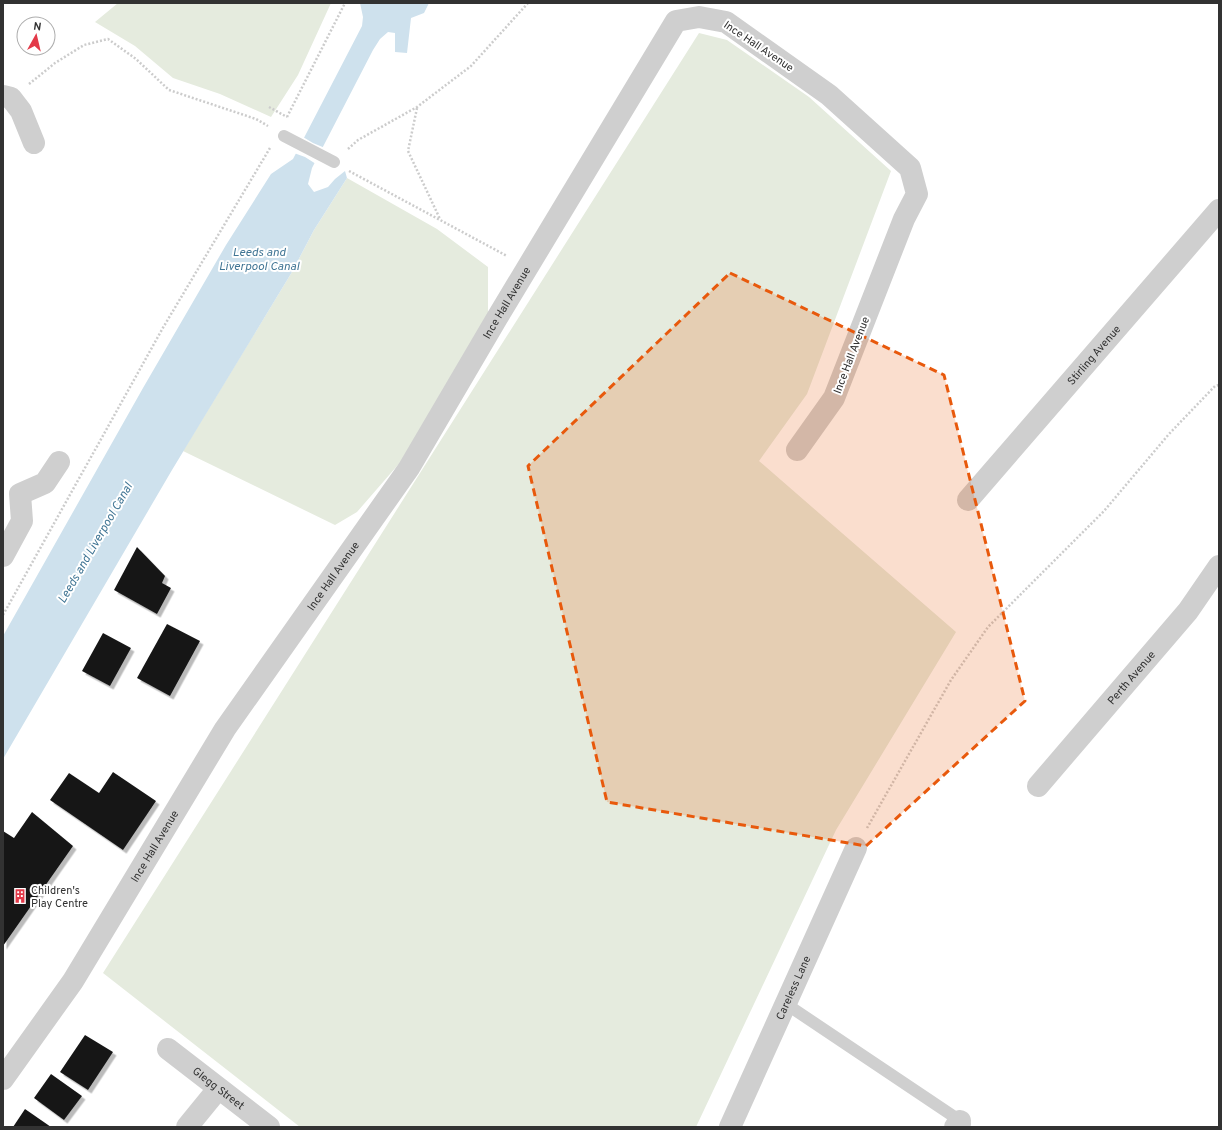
<svg xmlns="http://www.w3.org/2000/svg" width="1222" height="1130" font-family="Overpass,sans-serif">
  <style>
    .green { fill: #e5ebde }
    .water { fill: #cee1ed }
    .pier { fill: #fff }
    .building { fill: #191919; filter: url(#shadow) }
    .lines { fill: none; stroke-linecap: round; stroke-linejoin: round }
    .path { stroke: #ccc; stroke-width: 2.5; stroke-dasharray: 2 2; stroke-linecap: butt }
    .service { stroke: #cfcfcf; stroke-width: 12 }
    .minor { stroke: #cfcfcf; stroke-width: 22 }
    .marked { fill: #e8590c; fill-opacity: 0.2; stroke: #e8590c; stroke-width: 3; stroke-dasharray: 8 5; stroke-linejoin: round }
    .labels { text-anchor: middle; stroke-width: 4; stroke-linejoin: round; paint-order: stroke }
    .street-label { font-size: 11px; fill: #323232; stroke: #fff }
    .poi-label { font-size: 11px; fill: #323232; stroke: #fff; text-anchor: start }
    .water-label { font-size: 12px; font-style: italic; fill: #407594; stroke: #fff }
  </style>
  <defs>
    <filter id="shadow"><feDropShadow dx="3.5" dy="3.5" stdDeviation="0" flood-color="#0004"/></filter>
  </defs>
  <rect width="100%" height="100%" fill="#fff"/>
  <path class="green" d="M118 3H331L298 75 271 117 220 94 173 78 135 46 95 22Z
    M699 33 727 40 809 97 891 171 807 394 759 461 956 632 836 830 696 1127H300L103 973Z
    M347 178 437 229 488 267V317L410 451 357 512 335 525 183 451 292 272 314 230Z"/>
  <path class="water" d="M360 3H429L424 13 411 18 407 53 395 52V33L388 32 380 39 373 50 312 168 308 184 314 192 328 187 335 179 345 171 347 178 314 230 292 272 172 470 3 759V636L143 388 226 245 271 174 293 159 362 26 363 17Z"/>
  <path class="pier" d="M303 137 313 143 325 148 316 164 305 157 294 153Z"/>
  <path class="building" d="M137 547 165 576 162 583 171 588 157 614 114 590Z
    M167 624 200 641 170 696 137 678Z
    M103 633 131 648 110 686 82 671Z
    M113 772 156 801 123 850 50 800 69 773 99 793Z
    M32 812 73 846 3 946V831L14 838Z
    M85 1035 113 1052 88 1090 60 1072Z
    M51 1074 82 1096 64 1120 34 1098Z
    M25 1109 51 1127H13Z"/>
  <g class="lines">
    <path class="path" d="M29 84 55 63 84 45 108 39 136 59 169 90 256 119 268 126
      M269 107 287 117
      M417 108 408 151 440 219
      M287 117 345 3
      M348 149 358 140 417 107 471 66 528 3
      M349 171 507 256
      M3 615 164 326 270 148
      M867 828 951 680 988 627 1104 511 1169 434 1215 386 1219 385"/>
    <path class="service" d="M284 136 334 162
      M786 1004 965 1124"/>
    <g class="minor">
      <path d="M3 96 11 98 21 111 34 143"/>
      <path id="s1" d="M968 500 1219 210"/>
      <path d="M3 556 22 521 20 494 45 483 59 462"/>
      <path id="s2" d="M1038 786 1188 611 1219 566"/>
      <path id="s3" d="M168 1049 269 1127"/>
      <path id="s4" d="M3 1079 73 981 225 729 409 468 497 318 676 21 699 17 726 22 829 95 910 168 917 194 904 219 834 398 797 450"/>
      <path d="M187 1127 218 1089"/>
      <path id="s5" d="M730 1127 856 848"/>
      <path d="M955 1127 960 1121"/>
    </g>
  </g>
  <path class="marked" d="M730 273 944 375 1025 701 866 846 607 802 528 466Z"/>
  <defs>
    <symbol id="building-bare" viewBox="-9 -9 18 18"><path d="M-4-6H4V6H1V3H-1V6H-4ZM-2.5-4.3h1.7v1.8h-1.7ZM.8-4.3h1.7v1.8H.8ZM-2.5-1h1.7V.8h-1.7ZM.8-1h1.7V.8H.8Z" fill="#e33a49" stroke="#fff" stroke-width="2.5" paint-order="stroke"/></symbol>
  </defs>
  <g fill-rule="evenodd">
    <use href="#building-bare" x="10" y="886" width="20" height="20"/>
  </g>
  <g class="labels">
    <g class="street-label">
      <text transform="translate(759 46) rotate(34)" y="4">Ince Hall Avenue</text>
      <text dy="4" stroke="none"><textPath href="#s4" startOffset="926">Ince Hall Avenue</textPath></text>
      <text transform="translate(851 355) rotate(-69)" y="4">Ince Hall Avenue</text>
      <text dy="4" stroke="none"><textPath href="#s1" startOffset="192">Stirling Avenue</textPath></text>
      <text dy="4" stroke="none"><textPath href="#s4" startOffset="602">Ince Hall Avenue</textPath></text>
      <text dy="4" stroke="none"><textPath href="#s2" startOffset="143">Perth Avenue</textPath></text>
      <text dy="4" stroke="none"><textPath href="#s4" startOffset="278">Ince Hall Avenue</textPath></text>
      <text dy="4" stroke="none"><textPath href="#s5" startOffset="153">Careless Lane</textPath></text>
      <text dy="4" stroke="none"><textPath href="#s3" startOffset="64">Glegg Street</textPath></text>
    </g>
    <g class="poi-label">
      <text x="31" y="894">Children's<tspan x="31" dy="13">Play Centre</tspan></text>
    </g>
    <g class="water-label">
      <text x="259" y="256">Leeds and<tspan x="259" dy="14">Liverpool Canal</tspan></text>
      <text transform="translate(95 543) rotate(-60)" y="4">Leeds and Liverpool Canal</text>
    </g>
  </g>
  <rect width="1222" height="1130" fill="none" stroke="#323232" stroke-width="8"/>
  <g transform="translate(36 36) rotate(8)"><circle r="19" fill="#ffffff" stroke="#adadad"/>
  <path d="M0-3L7 15L0 10L-7 15Z" fill="#e33a49"/>
  <text y="-6" font-size="11" font-weight="bold" text-anchor="middle" fill="#323232">N</text>
  </g>
</svg>
